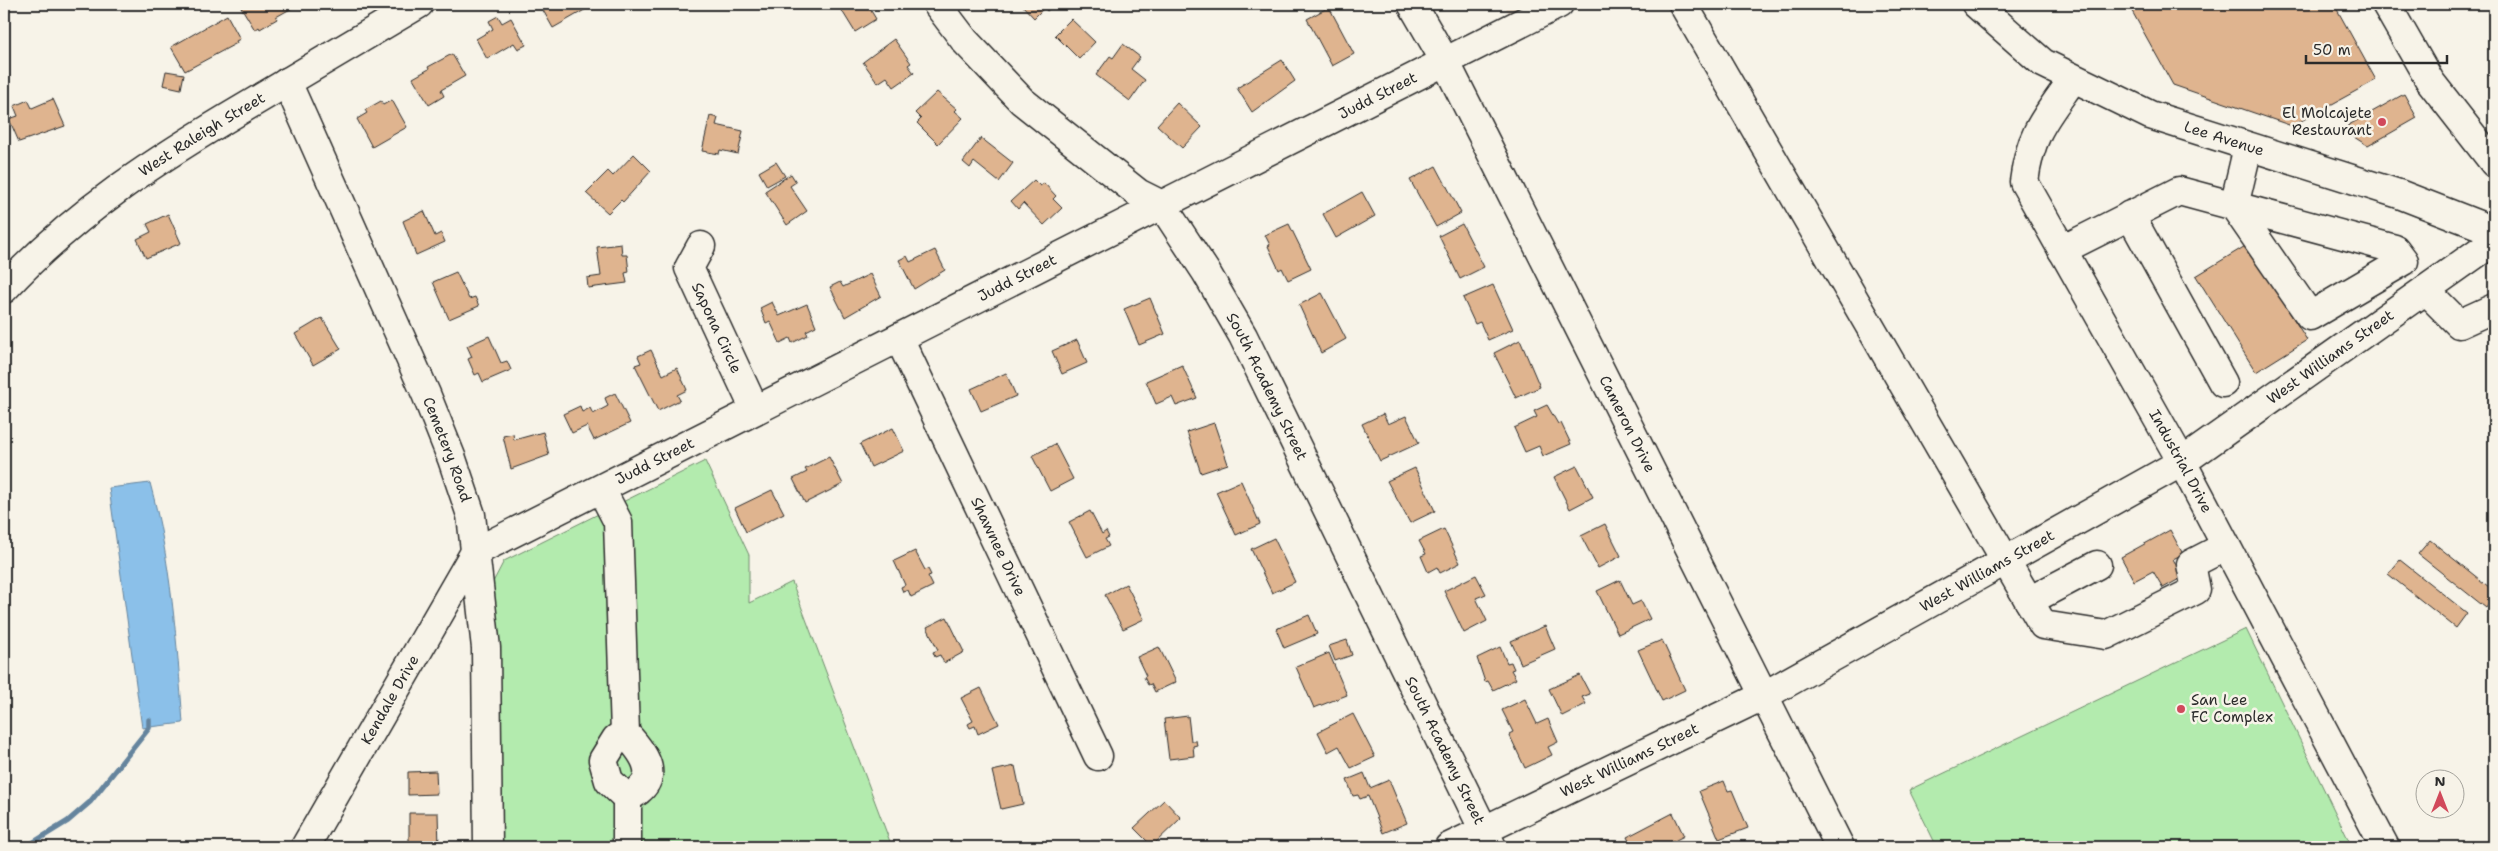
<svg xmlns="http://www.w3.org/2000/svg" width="2498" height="851" font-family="'Shantell Sans',sans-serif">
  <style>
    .built { fill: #f0e0cd }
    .green { fill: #b3ebae; stroke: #6f8b6c }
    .water { fill: #8bc0e9; stroke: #65849d }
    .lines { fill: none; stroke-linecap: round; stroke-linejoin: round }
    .stream { stroke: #65849d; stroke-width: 5.5 }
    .building { fill: #dfb48f; stroke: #2b2b2b }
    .minor-casing { stroke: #2b2b2b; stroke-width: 31 }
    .minor { stroke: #f7f3e8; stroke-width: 28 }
    .poi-dot { fill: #d1495b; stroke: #f7f3e8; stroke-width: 2 }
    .labels { text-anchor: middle; stroke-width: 5; stroke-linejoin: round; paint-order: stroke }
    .street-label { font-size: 15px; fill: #2b2b2b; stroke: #f7f3e8 }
    .poi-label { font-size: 15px; fill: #2b2b2b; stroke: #f7f3e8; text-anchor: end }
  </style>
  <rect width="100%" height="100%" fill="#f7f3e8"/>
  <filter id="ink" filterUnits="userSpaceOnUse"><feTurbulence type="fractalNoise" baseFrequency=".02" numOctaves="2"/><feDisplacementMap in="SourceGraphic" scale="10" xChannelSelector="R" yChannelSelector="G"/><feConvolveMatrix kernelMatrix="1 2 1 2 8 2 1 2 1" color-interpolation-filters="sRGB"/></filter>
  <g filter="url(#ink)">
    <path class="built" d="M1504 4H1534L1511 17Z"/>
    <path class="green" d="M705 461 749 555V603L792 582 892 847H494L492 584 504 561Z
      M2246 629 2352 847H1937L1909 790Z"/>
    <path class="water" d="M150 483C171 560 177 643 183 723L142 728 109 488Z"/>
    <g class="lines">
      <path class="stream" d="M26 847 68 821 90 802 149 728V720"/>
    </g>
    <path class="building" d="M246 4H289L292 8 276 17 277 19 260 29 259 27 255 30 241 7Z
      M543 4H595L553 28 540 5Z
      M830 4H867L876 19 855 32 839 6 834 9Z
      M1021 4H1055L1047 11 1044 8 1034 18Z
      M2128 4H2334L2376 80 2292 126 2173 85Z
      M1329 7 1354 54 1332 66 1307 19Z
      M227 15 240 39 236 41 237 43 185 71 171 47Z
      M498 16 502 23 511 18 526 45 518 49 514 43 487 59 476 39 493 29 489 21Z
      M1071 19 1095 42 1079 59 1055 35Z
      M894 39 911 63 908 65 914 73 894 87 887 77 878 83 863 62Z
      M1123 44 1140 57 1131 69 1145 80 1130 101 1096 75 1110 56 1113 58Z
      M452 54 465 76 441 90 444 96 429 105 413 78 429 69 428 67Z
      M1282 60 1295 81 1252 112 1237 88Z
      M166 71 184 74 181 89 163 85Z
      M937 92 957 109 955 111 963 118 938 144 917 123 921 119 915 113Z
      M2404 94 2417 118 2368 146 2354 137 2347 126Z
      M53 99 65 126 19 142 9 119 18 116 14 106 28 100 32 108Z
      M392 100 407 127 372 147 357 119 367 113 365 110 381 101 383 105Z
      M1177 103 1202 127 1182 148 1157 125Z
      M710 116 718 118 716 125 743 131 738 154 720 150 719 154 702 151Z
      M981 138 1013 163 999 182 974 162 970 168 963 162Z
      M634 154 651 171 623 202 621 200 608 213 586 193 608 171 613 176Z
      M776 162 785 176 767 186 759 172Z
      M1436 166 1461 213 1436 227 1410 180Z
      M791 174 796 182 790 186 807 211 787 225 765 191Z
      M1034 180 1040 186 1044 183 1056 196 1053 199 1062 208 1044 225 1023 203 1018 209 1011 201Z
      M1362 192 1375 216 1336 238 1323 214Z
      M424 211 435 236 441 233 445 242 416 255 403 221Z
      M168 214 181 243 146 258 137 239 151 232 147 224Z
      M1289 224 1311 269 1288 280 1282 268 1279 270 1268 246 1270 245 1265 235Z
      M1462 224 1484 267 1460 279 1439 236Z
      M621 244 622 255H627L629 272 625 273 627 283 588 288 587 278 601 276 597 247Z
      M2247 245 2307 340 2256 372 2196 276Z
      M935 250 945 270 914 289 899 260 907 256 910 262Z
      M456 272 469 299 475 297 479 306 449 319 433 282Z
      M870 274 881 296 845 317 830 287 840 282 843 287Z
      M1493 285 1513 329 1488 340 1480 322 1475 324 1463 298Z
      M1322 293 1346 339 1321 353 1299 305Z
      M1150 298 1165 334 1139 345 1124 309Z
      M772 302 779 316 807 304 816 326 806 331 808 335 792 343 790 338 780 343 770 321 766 323 760 308Z
      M322 318 341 349 313 365 295 334Z
      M489 336 501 363 507 361 511 370 483 382 479 373 475 375 468 359 472 357 467 346Z
      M1077 340 1087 363 1062 374 1052 351Z
      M1520 340 1540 387 1516 398 1494 353Z
      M651 350 663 375 677 368 687 390 677 395 680 400 658 411 635 365 641 363 638 356Z
      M1182 365 1197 398 1176 406 1172 397 1156 404 1146 381Z
      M1006 373 1016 396 981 411 971 389Z
      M615 393 630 423 594 440 587 426 572 433 563 414 580 406 582 412 590 408 593 414 608 406 605 398Z
      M1547 405 1558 424 1561 423 1571 444 1543 456 1539 446 1525 452 1514 428 1537 417 1534 411Z
      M1383 414 1388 424 1406 416 1419 443 1380 461 1362 424Z
      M1214 423 1228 464 1201 473 1187 432Z
      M893 428 904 451 871 467 860 444Z
      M543 432 549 455 511 469 503 436 513 434 514 440Z
      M1055 444 1073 479 1050 491 1032 456Z
      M829 457 843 484 805 503 793 479 807 472 805 469Z
      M1577 466 1593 497 1570 509 1554 477Z
      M1415 468 1435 511 1410 523 1387 481Z
      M1241 481 1260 524 1236 535 1216 492Z
      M772 490 784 513 746 532 735 508Z
      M1090 511 1102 534 1106 531 1109 537 1105 539 1109 546 1087 557 1069 522Z
      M1605 524 1621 556 1598 568 1581 536Z
      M1444 529 1460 563 1440 573 1437 567 1428 572 1421 556 1426 554 1419 541Z
      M2170 530 2183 554 2173 559 2183 577 2163 588 2153 571 2134 581 2121 557Z
      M1274 538 1295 582 1272 593 1251 549Z
      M2430 540 2494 591V597L2486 608 2418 554Z
      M915 551 925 570 928 569 931 575 928 576 933 586 911 597 908 590 903 592 901 587 905 585 894 561Z
      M2400 560 2467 613 2456 628 2388 574Z
      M1476 575 1486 594 1476 598 1487 621 1464 633 1444 591Z
      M1620 580 1632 605 1641 601 1650 619 1618 634 1597 591Z
      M1126 584 1144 619 1123 629 1105 595Z
      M1309 615 1317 634 1284 648 1276 629Z
      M947 617 964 652 944 663 940 655 935 657 933 652 938 650 927 627Z
      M1545 626 1555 649 1521 664 1511 641Z
      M1347 640 1352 655 1335 661 1329 646Z
      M1662 640 1685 690 1662 701 1638 650Z
      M1159 647 1176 682 1155 692 1151 684 1148 685 1144 677 1146 676 1137 657Z
      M1500 647 1507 663 1511 662 1514 669 1511 670 1516 679 1493 690 1488 681 1485 682 1477 658Z
      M1329 653 1347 695 1314 708 1296 667Z
      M1580 675 1590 694 1582 697 1586 704 1562 716 1549 689Z
      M981 688 999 724 978 734 975 726 970 728 968 724 973 721 961 698Z
      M1525 699 1537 724 1548 719 1558 742 1548 747 1552 755 1525 768 1509 734 1513 732 1502 710Z
      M1353 714 1375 757 1351 768 1339 746 1328 752 1318 732Z
      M1188 716 1191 741H1196L1197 745 1193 746 1194 756 1169 759 1164 719Z
      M1015 766 1023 804 1001 809 992 771Z
      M436 771 437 794 408 795V772Z
      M1364 773 1370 788 1389 780 1407 823 1383 833 1368 796 1360 799 1358 795 1353 796 1347 780Z
      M1724 781 1728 791 1732 790 1748 828 1719 839 1699 791Z
      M1164 800 1181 818 1152 846 1134 828Z
      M409 813H438L439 847H409Z
      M1673 813 1684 836 1668 844 1670 847H1632L1627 837Z
      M1609 842 1612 847H1599Z"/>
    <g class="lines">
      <defs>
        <g id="minor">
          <path id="s1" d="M937 4 965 41 1022 101 1138 193 1162 205 1206 272 1243 336 1492 847"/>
          <path id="s2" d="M1412 4 1445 61 1840 847"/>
          <path d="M1683 4 2043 625 2106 635 2196 590 2191 564 2226 546"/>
          <path id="s3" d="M1976 4 2043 63 2150 115 2399 194 2494 231"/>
          <path d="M2386 4 2430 81 2494 163"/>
          <path id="s4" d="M2073 79C2046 117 2030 133 2024 182L2182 462 2385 847"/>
          <path id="s5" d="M287 82 426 394 452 459 471 515 486 648 488 847"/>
          <path d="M2130 215 2223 383"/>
          <path id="s6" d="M701 246 689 268 755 410"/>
          <path d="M2062 250 2179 191 2395 249 2404 261 2310 316 2234 206 2248 147"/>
          <path id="s7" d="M4 289C76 211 159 158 249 105 306 71 363 37 419 4"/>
          <path d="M2425 290 2459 324 2494 308"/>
          <path id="s8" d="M899 338 1098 756"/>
          <path d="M601 489 618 522 625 733C647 756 663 780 627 798V847"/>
          <path d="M2029 601 2097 565"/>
          <path d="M625 733 616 739 603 760 609 781 627 798"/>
          <path id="s9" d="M305 847 475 552 1559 4"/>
          <path id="s10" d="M1449 847 1765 695 2182 462 2494 241"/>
        </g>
      </defs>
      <use href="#minor" class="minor-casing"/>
      <use href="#minor" class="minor"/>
    </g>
  </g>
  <g class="poi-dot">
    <circle cx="2382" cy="122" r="5"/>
    <circle cx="2181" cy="709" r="5"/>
  </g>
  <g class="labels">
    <g class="street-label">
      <text dy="5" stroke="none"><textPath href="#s9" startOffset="1352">Judd Street</textPath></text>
      <text dy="5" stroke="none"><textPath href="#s7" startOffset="252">West Raleigh Street</textPath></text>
      <text dy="5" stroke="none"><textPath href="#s3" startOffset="286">Lee Avenue</textPath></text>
      <text dy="5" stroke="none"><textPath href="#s9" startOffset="948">Judd Street</textPath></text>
      <text dy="5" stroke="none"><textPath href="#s6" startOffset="91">Sapona Circle</textPath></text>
      <text dy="5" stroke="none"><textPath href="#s10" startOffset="1010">West Williams Street</textPath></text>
      <text dy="5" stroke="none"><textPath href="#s1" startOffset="514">South Academy Street</textPath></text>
      <text dy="5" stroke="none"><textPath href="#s2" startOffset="472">Cameron Drive</textPath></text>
      <text dy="5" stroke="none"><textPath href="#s5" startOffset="401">Cemetery Road</textPath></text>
      <text dy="5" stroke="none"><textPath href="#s9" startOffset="542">Judd Street</textPath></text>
      <text dy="5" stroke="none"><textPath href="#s4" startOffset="436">Industrial Drive</textPath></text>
      <text dy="5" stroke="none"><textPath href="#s8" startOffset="231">Shawnee Drive</textPath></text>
      <text dy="5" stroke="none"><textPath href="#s10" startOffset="605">West Williams Street</textPath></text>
      <text dy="5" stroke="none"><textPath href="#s9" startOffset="170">Kendale Drive</textPath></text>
      <text dy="5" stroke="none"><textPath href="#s1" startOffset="919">South Academy Street</textPath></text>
      <text dy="5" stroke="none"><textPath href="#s10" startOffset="200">West Williams Street</textPath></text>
    </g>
    <g class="poi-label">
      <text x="2372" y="118">El Molcajete<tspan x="2372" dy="17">Restaurant</tspan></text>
      <text x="2191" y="705" text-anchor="start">San Lee<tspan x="2191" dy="17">FC Complex</tspan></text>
    </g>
  </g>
  <rect width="2498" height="851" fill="none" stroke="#f7f3e8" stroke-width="20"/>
  <rect x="10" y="10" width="2478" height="831" fill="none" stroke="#2b2b2b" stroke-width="2" filter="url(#ink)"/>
  <g transform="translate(2440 794)"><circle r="24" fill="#f7f3e8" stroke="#a5a39c"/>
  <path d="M0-4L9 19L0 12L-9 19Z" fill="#d1495b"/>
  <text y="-8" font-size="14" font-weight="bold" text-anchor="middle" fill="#2b2b2b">N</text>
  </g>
  <path d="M2306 55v8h141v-8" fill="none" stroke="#2b2b2b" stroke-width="2.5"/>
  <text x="2313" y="55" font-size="15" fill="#2b2b2b" stroke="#f7f3e8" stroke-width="4" paint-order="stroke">50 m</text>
</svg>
